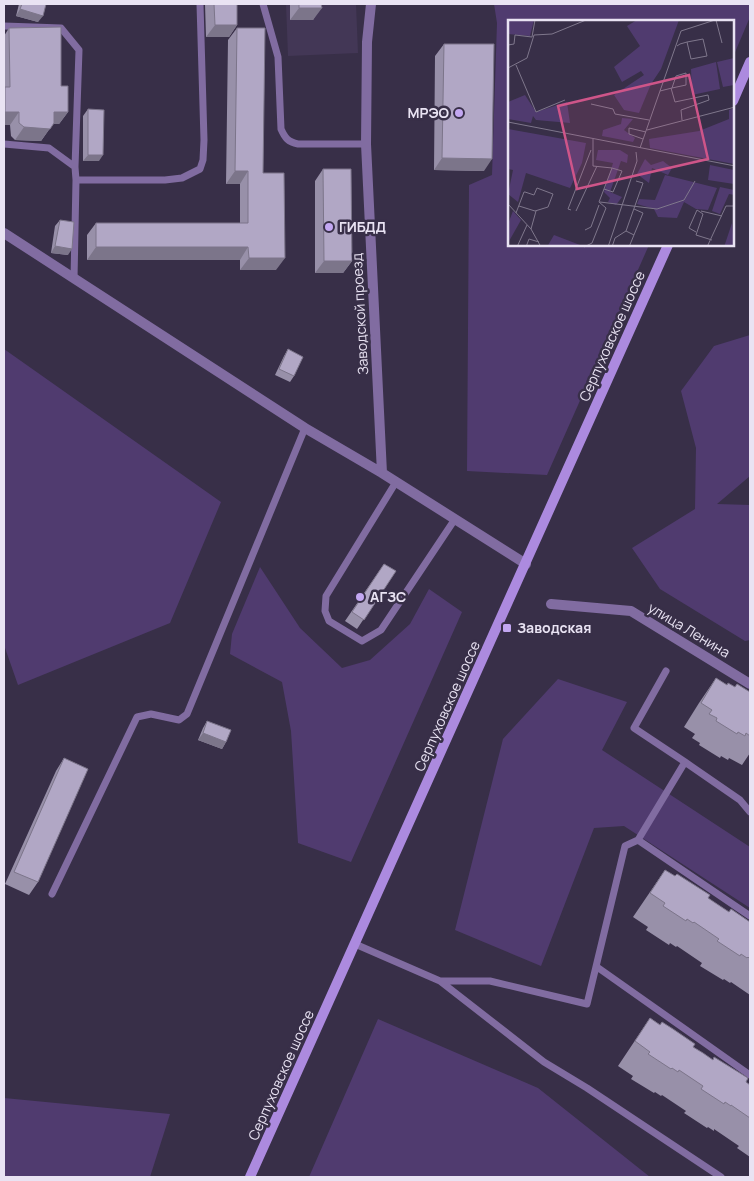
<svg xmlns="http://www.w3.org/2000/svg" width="754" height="1181" font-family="Manrope,sans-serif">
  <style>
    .built { fill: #433756 }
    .green { fill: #503b6f }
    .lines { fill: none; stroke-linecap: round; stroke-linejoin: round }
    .lane { stroke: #816ca1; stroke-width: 7 }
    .street { stroke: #816ca1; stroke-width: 10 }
    .secondary { stroke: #ac8adf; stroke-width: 10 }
    .wall { fill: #9890a9 }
    .shaded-wall { fill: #7c758a }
    .building { fill: #b1a7c5; stroke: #7c758a }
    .poi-dot { fill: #c3a7f2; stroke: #382f48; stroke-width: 2 }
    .labels { text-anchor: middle; stroke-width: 5; stroke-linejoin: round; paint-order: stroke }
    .poi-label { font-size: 14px; font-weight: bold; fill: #e9e3f3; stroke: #382f48; text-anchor: start }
    .street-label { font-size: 14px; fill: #e9e3f3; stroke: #382f48 }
    .inset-road { fill: none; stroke: #7f778c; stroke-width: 1 }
    .view { fill: #ce5589; fill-opacity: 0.15; stroke: #ce5589; stroke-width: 2.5 }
    .inset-edge { fill: none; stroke: #e9e3f3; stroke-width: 2.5 }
  </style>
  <rect width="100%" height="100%" fill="#382f48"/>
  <path class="built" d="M286 4H356L358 53 288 56Z"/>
  <path class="green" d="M494 4H750V17L733 57V21H509V245H649L547 475 467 471 469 185 492 175 497 23Z
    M750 335V476L717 504 750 505V640L745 641 660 589 632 548 695 509 696 448 681 391 714 346Z
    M4 349 221 502 170 623 18 685 4 645Z
    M260 567 300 628 342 668 370 660 410 624 429 589 462 612 351 862 298 843 291 731 282 682 230 654 232 634Z
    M558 679 627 702 602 750 750 847V908L624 826 594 828 541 966 455 930 503 739Z
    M378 1019 538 1088 650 1177H309Z
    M4 1098 170 1114 150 1177H4Z"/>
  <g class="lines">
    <path class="lane" d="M263 4 278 57 281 129C285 138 288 142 298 144H366
      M4 26 61 28 79 50 75 167
      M4 144 49 148 75 167 76 180 74 279
      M76 180H165L182 178 200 169 203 160 204 140 200 4
      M396 482 326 596 325 611 329 621 362 641 381 630 455 519
      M666 671 634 728 685 762
      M638 840 685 762 740 800 750 812
      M52 894 137 717 151 714 179 720 187 714 305 428
      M355 944 440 981H490L587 1004 625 846 638 840 750 916
      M597 967 750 1075
      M440 981 544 1062 587 1088 721 1177"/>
    <path class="street" d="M371 4 367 42 366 144 382 473
      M4 233 305 428 382 473 526 564
      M551 604 631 611 750 684"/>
    <path class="secondary" d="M733 101 750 62
      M250 1177 668 245"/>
  </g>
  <path class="wall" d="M19 4H46L38 22 16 16Z
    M205 4H237V25L229 37H206Z
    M290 4H321L313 20H290Z
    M9 28 61 86 68 112 59 124H53L41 141 15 140 11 136 10 125H4V36Z
    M237 28 263 173 276 270H240V260H87V235L96 223H240V184H226L228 40Z
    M444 44 484 171 434 170 435 56Z
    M88 109 99 161H83V116Z
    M323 169 352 261 343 273H315V181Z
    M60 220 68 255 51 253 55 226Z
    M288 349 294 376 290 382 275 375 284 356Z
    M384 564 396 571 357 629 345 621Z
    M716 678 727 685 750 692V753L742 765 729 758 728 760 721 756 720 758 699 745 700 743 692 738 695 734 684 727 699 703Z
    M207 721 226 742 222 749 198 740 203 728Z
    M64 758 38 882 29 895 5 884 56 771Z
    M665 870 729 912 750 922V995L731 982 730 983 724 979 723 980 700 966 702 963 677 946 676 947 670 943 669 945 646 930 648 927 633 917Z
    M650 1018 750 1085V1157L737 1148 739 1146 714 1129V1131L708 1127 707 1128 684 1113 686 1111 662 1095 661 1096 655 1092 654 1093 631 1079 633 1076 618 1066Z"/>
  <path class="shaded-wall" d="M299 8H322L313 20H290Z
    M20 9 43 16 38 22 16 16Z
    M215 25H237L229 37H206Z
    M5 112H19L10 125H4V114Z
    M54 112H68L59 124H53L41 141 15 140 24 127Z
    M88 155H103L99 161H83Z
    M442 158 492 159 484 171 434 170Z
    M235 171H248L240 184H226Z
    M55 246 72 249 68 255 51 253Z
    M96 247H248L240 260H87Z
    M249 258H285L276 270H240Z
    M324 261H352L343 273H315Z
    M203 733 226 742 222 749 198 740Z"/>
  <path class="building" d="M22 4H46L43 16 20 9Z
    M214 4H237V25H215Z
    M299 4H321L322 8H299Z
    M61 27V86H68V112H54V123L50 129 24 127 19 123V112H5V87H10L9 28Z
    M237 28H265L263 173H284L285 258H249L248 247H96V223H248V171H235Z
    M444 44H494L492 159 442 158Z
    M88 109 104 110 103 155H88Z
    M323 169H351L352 261H324Z
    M60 220 74 222 72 249 55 246Z
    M288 349 303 357 294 376 279 369Z
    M384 564 396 571 364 620 352 612Z
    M716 678 727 685 728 683 735 687 737 684 750 692V736L746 733 745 736 738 732 737 734 716 721 717 718 709 714 712 710 701 703Z
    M207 721 231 730 226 742 203 733Z
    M64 758 88 769 38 882 14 872Z
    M665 870 675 876 677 874 710 895 708 898 729 912 731 909 750 922V959L748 957 747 958 741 954 740 956 717 941 719 939 694 922 693 923 687 919 686 921 663 906 665 903 650 893Z
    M650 1018 660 1025 662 1022 673 1029 695 1044 693 1047 703 1053 713 1060 714 1057 748 1078 746 1082 750 1085V1118L731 1105V1106L725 1102 724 1104 701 1089 703 1086 679 1070 678 1072 672 1068 671 1069 648 1054 650 1052 635 1041Z"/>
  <g class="poi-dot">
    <circle cx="459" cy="113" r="5"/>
    <circle cx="329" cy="227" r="5"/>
    <circle cx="360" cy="597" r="5"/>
    <rect x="502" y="623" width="10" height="10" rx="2.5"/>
  </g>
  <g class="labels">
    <g class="poi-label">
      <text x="449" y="118" text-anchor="end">МРЭО</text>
      <text x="339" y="232">ГИБДД</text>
      <text x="370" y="602">АГЗС</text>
      <text x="517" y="633">Заводская</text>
    </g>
    <g class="street-label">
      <text transform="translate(360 314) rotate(-93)" y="5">Заводской проезд</text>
      <text transform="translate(612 336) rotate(-66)" y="5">Серпуховское шоссе</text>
      <text transform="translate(689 630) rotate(31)" y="5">улица Ленина</text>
      <text transform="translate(447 706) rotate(-66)" y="5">Серпуховское шоссе</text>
      <text transform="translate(281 1075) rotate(-66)" y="5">Серпуховское шоссе</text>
    </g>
  </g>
  <g transform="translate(508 20)">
    <rect width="226" height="226" fill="#382f48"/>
    <path d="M0 0H26L22 16 0 14ZM129 0H171L153 49 143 64 131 93 116 90 106 75 136 55 133 51 114 62 106 47 132 26 119 6ZM226 38V65L215 67 209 42ZM208 42 212 69 184 75 183 49ZM17 75 28 92 59 82 62 103 28 100 25 96 23 103 0 99V82ZM226 88V144L142 128 141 119 191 111 221 99V90ZM114 98 125 99 116 110 127 118 125 122 94 116 95 110 113 104ZM0 109 78 123 74 143 62 168 18 153 10 182 0 174 5 150 0 149ZM90 130H112L120 135 119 143 113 141 102 172 114 177 108 185 100 182 102 178 96 172 105 143 88 140ZM137 139 143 145 155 141 164 148 160 155 144 148 141 163 129 154ZM202 145 226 150V164L200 160ZM157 155 209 168 200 190 188 189 176 182 169 198 150 197 146 189 129 184 131 179 147 180ZM212 167 226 170 227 175 221 174 212 194 204 191ZM5 191 13 200 0 223V204ZM224 203 226 226 216 227ZM46 215 72 225 39 227Z" fill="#503b6f"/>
    <path class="inset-road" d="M208 0 214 23M0 25 6 24 7 15 24 17 27 0M169 26 172 24 179 22 195 19 199 36 183 39 179 22M8 45 28 92 57 80M0 48 19 38 26 15 44 14 78 0M163 68 167 82 200 75 201 80 173 90 174 100M152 71 164 68 168 56 178 53V65L164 68M83 84 105 89 107 94 141 100M0 102 227 146M139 110 227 87M135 119 121 114V108L138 112M132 128 173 11 207 0M96 169 105 172 114 151 104 148M92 182 149 189 176 180 187 161M0 184 23 209 33 227M63 190 60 189 83 130M68 191 89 146M193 191 214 196M8 193 16 172H17L26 175 29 168 45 174 40 187 27 191 11 186M23 209 28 191M77 210 83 207 91 185M188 212 181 208 189 190 195 194 188 215 204 220M126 215 118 211 135 163 128 161M9 227 19 205M18 227 21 219 31 222M76 227 84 223 98 188 91 182 104 148 85 146V119M100 227 129 141 128 132M104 227 107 218 118 211M121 227 135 193 126 189M199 227 218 186H227"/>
    <path class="view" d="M181 55 200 139 69 169 50 86Z"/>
    <rect width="226" height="226" class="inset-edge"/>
  </g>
  <rect width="754" height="1181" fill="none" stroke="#e9e3f3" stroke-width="10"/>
</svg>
